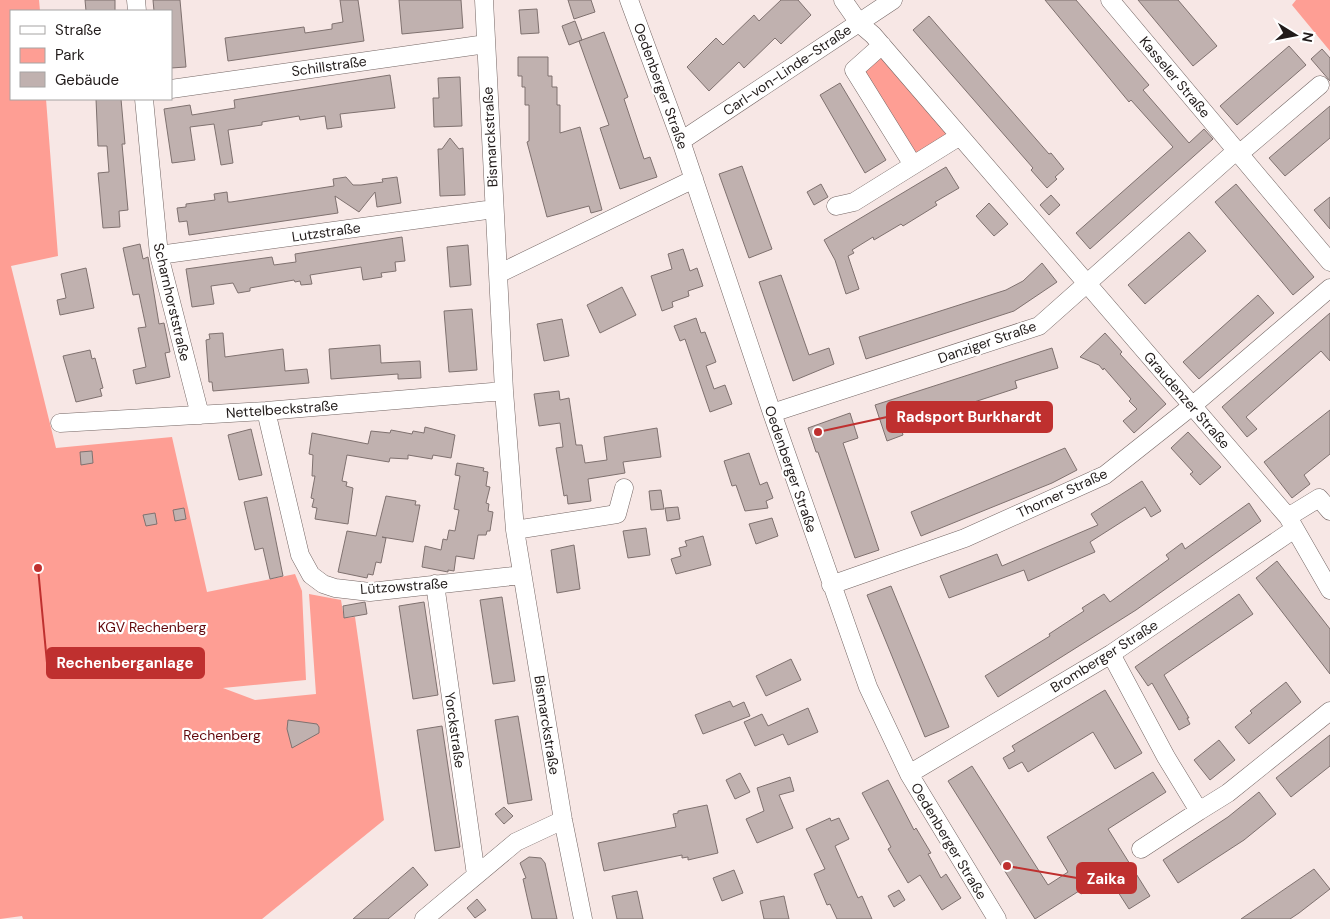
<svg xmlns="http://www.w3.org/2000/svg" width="1330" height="919" font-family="'DM Sans',sans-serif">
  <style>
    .green { fill: #fe9e94 }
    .building { fill: #c0b1af; stroke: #7f716f }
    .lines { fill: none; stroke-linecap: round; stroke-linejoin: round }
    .street-casing { stroke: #746664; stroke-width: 19 }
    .street { stroke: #fff; stroke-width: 18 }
    .labels { text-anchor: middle; stroke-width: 4.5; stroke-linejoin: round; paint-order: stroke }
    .street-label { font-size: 14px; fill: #211b1a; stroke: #fff }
    .park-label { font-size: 14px; fill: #61070b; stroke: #fff }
    .leader { fill: none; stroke: #bf302f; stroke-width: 2 }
    .callout-dot { fill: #bf302f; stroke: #fff; stroke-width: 2 }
    .callout { fill: #bf302f; stroke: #bf302f; stroke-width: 2 }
    .callout-label { font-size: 15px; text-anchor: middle; font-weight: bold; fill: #fff }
  </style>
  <rect width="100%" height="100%" fill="#f7e7e5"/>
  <path class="green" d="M0 0H39L40 11H11V99H46L58 256 11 266 56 448 172 437 207 592 295 574 302 591 306 680 223 688 255 700 316 694 309 594 341 600 344 618 355 617 384 820 262 919H23L22 916 0 919Z
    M1296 0H1330V51L1292 5Z
    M881 55 949 135 922 154 913 153 865 72Z"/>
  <path class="building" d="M85 0H115V11H86Z
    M153 0H180L186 67 171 68V11H154Z
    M340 0H358L364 41 228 61 225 38 304 27 305 33 332 29V24L343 22Z
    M399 0H461L463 28 402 34Z
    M568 0H591L595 12 574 19Z
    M781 0H798L811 15 781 44 775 38 744 68 739 62 709 91 687 67 716 38 723 45 754 15 759 21Z
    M1045 0H1076L1149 85 1143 90 1189 143 1204 129 1213 139 1090 249 1076 233 1173 147 1131 100 1129 102Z
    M1138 0H1178L1217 46 1193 66Z
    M537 9 539 33 521 34 519 10Z
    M929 16 1049 154 1051 153 1064 169 1055 177 1057 179 1047 188 1031 170 1033 168 913 30Z
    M575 21 582 40 569 45 562 26Z
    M604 32 628 97 624 99 644 159 650 157 657 177 620 189 600 128 609 125 579 41Z
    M1289 46 1306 65 1237 125 1220 106Z
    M1322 49 1330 58V81L1311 59Z
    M518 57H548V76H552V87H557V105H560V133L580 127 602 210 591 213 589 206 547 217 527 142 529 141V105H525V87H522V76H518Z
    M390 75 395 108 340 114 342 127 327 129 325 116 300 120 299 116 262 122V125L228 130 233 163 221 165 214 124 190 127 195 160 172 163 164 109 190 105 192 115 235 108 234 100Z
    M460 77 462 126 434 127 433 98H439L438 78Z
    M840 83 886 160 865 173 820 95Z
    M96 99H121L125 144H122L128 210 119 211 120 227 103 228 98 173 109 172 107 146H98Z
    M1330 106V138L1285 176 1269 158Z
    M450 138 459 149 463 148 465 195 440 196 438 149H442Z
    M742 166 772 249 749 258 719 174Z
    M946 167 959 188 935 202 937 205 903 226 901 224 874 240 873 237 852 250 854 253 848 256 859 289 846 294 835 260 824 240Z
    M346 177 353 185H361L383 182 382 179 397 177 401 203 377 207 375 192 359 212 335 196 338 213 189 235 187 221 179 222 177 208 186 207V204L215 200 214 194 227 192 228 202H231L334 186 333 179Z
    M821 184 828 197 814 205 807 192Z
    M1236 184 1314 277 1293 295 1215 202Z
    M1051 195 1060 205 1049 215 1040 205Z
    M1330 197V229L1314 210Z
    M989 203 1008 224 994 236 976 216Z
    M1189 232 1206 251 1145 304 1128 285Z
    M402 237 405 261 395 262 396 271 381 273 382 277 363 280 361 267 310 275 312 284 301 285 300 281 295 282 294 280 250 288V291L238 293 233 283 211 286 214 304 192 307 186 269 272 257 274 265 296 262 295 254Z
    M140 244 143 259 148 257 159 324 164 323 170 352 165 353 170 377 136 384 133 370 146 367 138 328 146 327 139 294 133 295 123 248Z
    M468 245 471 285 450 287 447 247Z
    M683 249 690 271 697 268 703 286 688 291 689 296 672 302 673 307 662 311 651 276 672 269 668 254Z
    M1042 263 1057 282 1014 311 866 359 859 337 1006 290 1023 281Z
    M86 268 94 308 60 315 57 300 66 298 61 274Z
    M781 275 809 355 829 348 834 364 793 381 759 282Z
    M622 287 636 315 600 333 587 305Z
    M1258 295 1274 313 1199 379 1183 362Z
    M472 309 477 370 449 372 444 311Z
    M1330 313V361L1321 351 1246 417 1257 429 1247 437 1222 407Z
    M696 318 701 333 705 332 716 362 706 366 714 389 725 385 732 404 710 412 685 339 680 341 674 326Z
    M562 319 569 356 544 361 537 324Z
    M223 333 225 357 283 349 285 371 307 369 309 383 213 391 212 382H209L206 340 210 339 209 334Z
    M1105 333 1122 352 1120 354 1166 404 1134 433 1123 421 1137 409 1129 401 1131 399 1104 368 1103 370 1099 365 1080 357Z
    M380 345 381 363 420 361 421 378 398 379V374L331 379 329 349Z
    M1052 348 1058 368 1015 381 1017 388 916 421 917 423 901 428 903 435 887 441 875 405Z
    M90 350 92 359 95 358 103 388 100 389 102 396 76 402 63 356Z
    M559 391 560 400 569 398 576 445H582L585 463 607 460 604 437 657 428 661 457 623 462 625 473 588 479 591 501 568 504 567 495 564 496 556 448 563 447 560 423 539 426 534 394Z
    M1330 410V454L1304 475 1310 484 1292 498 1264 462Z
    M850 413 858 438 843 443 879 550 855 558 818 452H816L808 428Z
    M425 427 455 435 451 458 433 455 432 459 408 455V459L390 458 389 462 347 455 342 481 347 482 346 486 353 488 348 524 315 519 317 508 312 507 314 499 311 498 315 476H312L313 455 309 454 312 433 368 444 371 431 390 433 391 430 412 434 413 431 424 433Z
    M251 429 262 475 239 480 228 435Z
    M1188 432 1221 467 1200 485 1190 474 1193 472 1171 448Z
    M1065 448 1077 470 1052 483 921 536 911 512Z
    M92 451 93 463 81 465 80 452Z
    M749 453 760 485 767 482 773 498 766 501 768 508 745 511 736 485 732 486 724 461Z
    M457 463 484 468 483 471 488 472 486 486 490 487 486 503 489 504 488 511 493 512 490 531H487L486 535H478L474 559 456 556 454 571 448 570V572L422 567 425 546 441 550 443 539 447 540 449 530 455 531 459 510 454 509 460 476 455 475Z
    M1142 481 1161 511 1151 517 1145 507 1090 542 1095 552 1028 581 1024 570 949 598 940 576 997 554 1002 566 1098 525 1091 514Z
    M661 490 664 509 651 510 649 491Z
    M386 496 416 501 415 505H420L413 542 382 537 386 538 381 563 376 562 373 575 368 574 367 578 338 572 347 531 376 536Z
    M267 497 283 576 270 579 263 548 255 550 244 502Z
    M1249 503 1261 521 1136 610 998 697 985 676 1050 636 1049 634 1084 611 1082 608 1104 594 1110 602 1169 559 1166 555 1182 543 1185 549Z
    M678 507 680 519 667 521 665 508Z
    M184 508 186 519 175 521 173 510Z
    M155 513 157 524 146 526 143 515Z
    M772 518 778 536 756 544 749 524Z
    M646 528 650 555 628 558 623 531Z
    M703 536 711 565 676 574 671 559 681 556 679 548 687 546 685 541Z
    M574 545 580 589 557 593 551 550Z
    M1277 561 1330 629V674L1256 578Z
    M891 586 949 727 925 737 867 595Z
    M1239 594 1253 614 1164 675 1189 718H1187L1190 724 1179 730 1152 683 1148 686 1135 667Z
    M502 597 515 681 493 684 480 600Z
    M365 602 367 614 344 618 343 606Z
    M424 602 438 695 413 699 399 606Z
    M791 659 801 680 766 696 756 676Z
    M1286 682 1301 702 1249 744 1235 727 1252 713 1250 711Z
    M1105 690 1142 753 1115 769 1093 732 1028 772 1022 762 1009 769 1003 758 1015 751 1012 746Z
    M730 701 733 707 744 702 750 716 703 734 695 715Z
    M808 708 818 732 788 745 783 734 755 746 744 722 762 714 768 726Z
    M518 716 532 800 508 804 495 720Z
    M288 720 317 724 319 727V733L292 748 287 729Z
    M442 726 460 847 435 851 417 730Z
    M1330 735V766L1291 797 1276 778Z
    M1219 740 1235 760 1210 780 1194 760Z
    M972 766 1048 885 1068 872 1047 837 1153 772 1166 792 1108 829 1150 896 1129 909 1109 878 1081 894 1079 891 1035 919 948 781Z
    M740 773 750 792 735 799 726 780Z
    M790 777 794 791 779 795 793 828 757 843 746 819 764 811 757 788Z
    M888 780 914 830 916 828 931 853 928 854 941 878 946 874 961 898 942 910 920 875 908 883 888 849 891 847 862 793Z
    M1259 792 1276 814 1244 840 1178 883 1163 860 1228 817Z
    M707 805 718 853 688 860V857L682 858V855L604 871 598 843 676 827 673 814 678 813V811Z
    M504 807 513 816 504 824 495 814Z
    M830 818 831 821 839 818 849 839 835 846 858 898 862 896 872 919H837L830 904 827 905 814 874 825 869 806 829Z
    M529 857 541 858 545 863 557 919H532L523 879 526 878 520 863Z
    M413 867 428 885 388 919H353Z
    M1314 869 1330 889 1299 913 1290 919H1241Z
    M734 870 743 893 722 901 713 878Z
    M899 890 905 900 894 907 888 896Z
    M637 891 643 919H617L612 896Z
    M784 896 789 919H764L760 901Z
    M477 899 486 910 475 918 467 908Z"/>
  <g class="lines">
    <defs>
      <path id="street" d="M136 0 137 11
        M484 0 504 391 515 530 563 820 583 919
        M629 0 681 141 772 413 868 687 909 774 997 919
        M843 0 859 23 873 35 1288 517 1330 590
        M1110 0 1330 262
        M882 45 854 70 913 165
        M171 89 486 44
        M144 99 159 255 200 415
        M681 141 893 0
        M1239 154 1320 85
        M836 206 854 202 960 136
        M159 255 494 209
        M498 274 694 179
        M266 411 300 555 311 575 323 584 335 588 370 592 522 575
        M772 413 1039 326 1236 151
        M60 423 266 411 504 391
        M1288 517 1319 498 1330 511
        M515 530 617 514 624 488
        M435 584 476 875
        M831 585 965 538 1105 475 1192 406 1330 288
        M1111 654 1166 757 1199 811 1228 793 1330 711
        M909 774 1111 654 1293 530
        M1141 849 1199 811
        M424 919 516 842 563 820"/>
    </defs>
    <use href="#street" class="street-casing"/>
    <use href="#street" class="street"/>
  </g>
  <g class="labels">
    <g class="street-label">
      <text transform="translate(329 66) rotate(-8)" y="5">Schillstraße</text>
      <text transform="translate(787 70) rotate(-34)" y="5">Carl-von-Linde-Straße</text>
      <text transform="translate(1175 77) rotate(50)" y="5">Kasseler Straße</text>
      <text transform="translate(661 86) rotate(70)" y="5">Oedenberger Straße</text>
      <text transform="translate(490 137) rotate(-93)" y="5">Bismarckstraße</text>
      <text transform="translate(326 232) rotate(-8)" y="5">Lutzstraße</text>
      <text transform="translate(172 302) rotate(77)" y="5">Scharnhorststraße</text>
      <text transform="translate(987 342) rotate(-19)" y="5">Danziger Straße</text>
      <text transform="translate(1187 400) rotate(49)" y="5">Graudenzer Straße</text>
      <text transform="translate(282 409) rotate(-4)" y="5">Nettelbeckstraße</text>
      <text transform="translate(791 469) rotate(71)" y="5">Oedenberger Straße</text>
      <text transform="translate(1062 493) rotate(-25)" y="5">Thorner Straße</text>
      <text transform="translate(404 586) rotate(-4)" y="5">Lützowstraße</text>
      <text transform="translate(1104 656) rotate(-32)" y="5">Bromberger Straße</text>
      <text transform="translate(547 725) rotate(81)" y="5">Bismarckstraße</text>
      <text transform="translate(455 730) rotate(82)" y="5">Yorckstraße</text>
      <text transform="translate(949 841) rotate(59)" y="5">Oedenberger Straße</text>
    </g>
    <g class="park-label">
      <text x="152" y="632">KGV Rechenberg</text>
      <text x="222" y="740">Rechenberg</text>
    </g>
  </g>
  <path class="leader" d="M818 432L887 417M38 568L47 663M1007 866L1077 878"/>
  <g class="callout-dot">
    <circle cx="818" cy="432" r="5"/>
    <circle cx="38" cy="568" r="5"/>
    <circle cx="1007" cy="866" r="5"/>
  </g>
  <g class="callout">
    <rect x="887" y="402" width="165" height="30" rx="5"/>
    <rect x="47" y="648" width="157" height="30" rx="5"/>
    <rect x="1077" y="863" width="59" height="30" rx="5"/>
  </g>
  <g class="callout-label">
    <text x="969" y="422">Radsport Burkhardt</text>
    <text x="125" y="668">Rechenberganlage</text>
    <text x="1106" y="884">Zaika</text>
  </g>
  <rect x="10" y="10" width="162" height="90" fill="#ffffff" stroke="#a6a4a3"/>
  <rect x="20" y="26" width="25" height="8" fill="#ffffff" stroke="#a6a4a3"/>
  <text x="55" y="35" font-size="15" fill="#211b1a">Straße</text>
  <rect x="20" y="48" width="25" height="15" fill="#fe9e94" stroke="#a6a4a3"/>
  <text x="55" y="60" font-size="15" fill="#211b1a">Park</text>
  <rect x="20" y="72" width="25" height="15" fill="#c0b1af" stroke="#a6a4a3"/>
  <text x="55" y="85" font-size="15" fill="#211b1a">Gebäude</text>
  <g transform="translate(1295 35) rotate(100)" stroke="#ffffff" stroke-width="4" paint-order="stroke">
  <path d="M0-4L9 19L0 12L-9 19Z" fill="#211b1a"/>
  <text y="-8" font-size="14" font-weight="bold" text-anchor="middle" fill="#211b1a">N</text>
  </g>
</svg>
